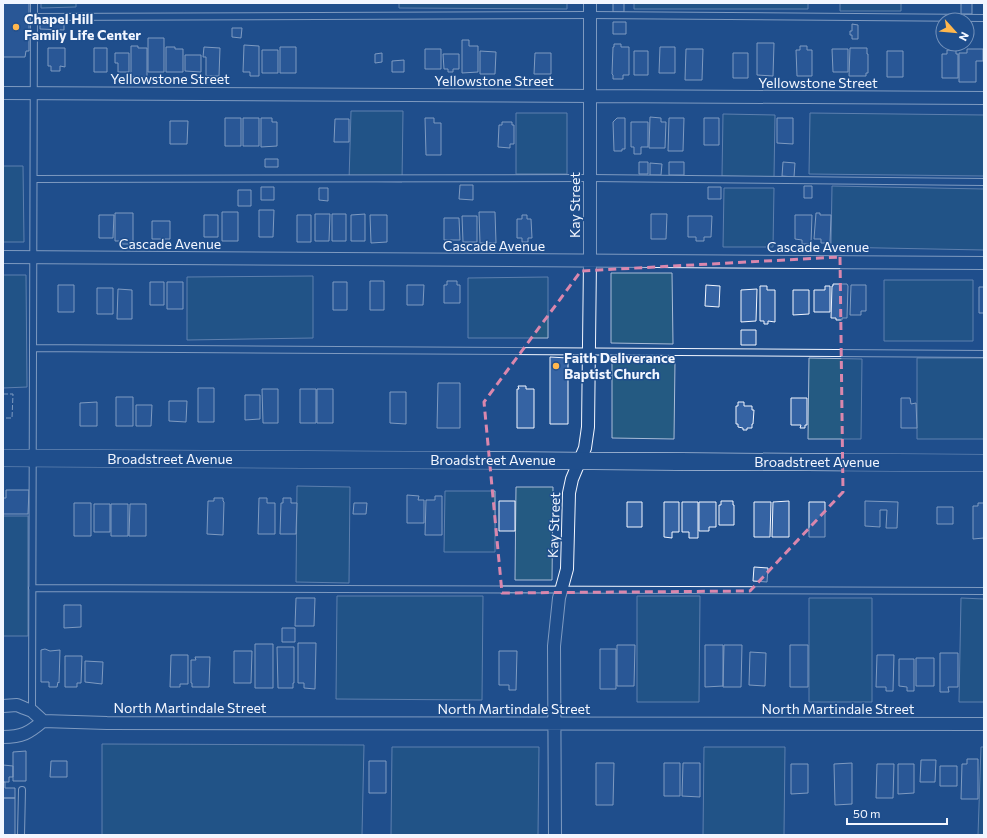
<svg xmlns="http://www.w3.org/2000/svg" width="987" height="838" font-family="Commissioner,sans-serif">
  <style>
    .green { fill: #245a82; stroke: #a8bbd7 }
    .building { fill: #3563a3; stroke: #f2f6ff }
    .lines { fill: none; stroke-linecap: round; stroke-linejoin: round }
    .lane-casing { stroke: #f2f6ff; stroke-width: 8 }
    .street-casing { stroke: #f2f6ff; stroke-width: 14 }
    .secondary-casing { stroke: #f2f6ff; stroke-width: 18 }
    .lane { stroke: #1f4e8c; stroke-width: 6 }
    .street { stroke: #1f4e8c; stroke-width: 12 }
    .secondary { stroke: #1f4e8c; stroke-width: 17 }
    .fence { stroke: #f2f6ff; stroke-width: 1; stroke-dasharray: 5 2; stroke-linecap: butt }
    .marked { fill: none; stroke: #da87ad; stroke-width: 3; stroke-dasharray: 8 5; stroke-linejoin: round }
    .poi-dot { fill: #ffb74d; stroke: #1f4e8c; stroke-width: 1.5 }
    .labels { text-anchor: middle; stroke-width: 3; stroke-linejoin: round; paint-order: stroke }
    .poi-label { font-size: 14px; font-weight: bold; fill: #f2f6ff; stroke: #1f4e8c; text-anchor: start }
    .street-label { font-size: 14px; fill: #f2f6ff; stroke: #1f4e8c }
  </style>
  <rect width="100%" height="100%" fill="#1f4e8c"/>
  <path class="green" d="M41 3H76V7L41 8Z
    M399 3H567V9L399 8Z
    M634 3H808V9H634Z
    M840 3H901V11H840Z
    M351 111H403L402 182 349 181Z
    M516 113H567V174H516Z
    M810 113 984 115V176L809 174Z
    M723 114 775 115 774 177 722 176Z
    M3 166H23L24 242H3Z
    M832 186 984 189V250L831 247Z
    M724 188H774L773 247H723Z
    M611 273H672L673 344 611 343Z
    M3 275H26L27 387 3 388Z
    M313 276V338L187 340V277Z
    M548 277V338H468V278Z
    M884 280H973V341H884Z
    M809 358 862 359 861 439H808Z
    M917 358H984V439H917Z
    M612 360 675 361 674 439 612 438Z
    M297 486 350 487 349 583 296 582Z
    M516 487H553L552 580H515Z
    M445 491H495V552H444Z
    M3 516H28V636H3Z
    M337 596H483L482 700 336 699Z
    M637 596H700L699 702H637Z
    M809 598H872V702H809Z
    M961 598 984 599V702H959Z
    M102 744 364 745 362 835H102Z
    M392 747H539L538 835H391Z
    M704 747H785L784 835H703Z
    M981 747H984V835H978Z"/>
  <path class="building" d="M3 3H29V51H26L25 57H3Z
    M613 3H624V12H613Z
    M961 3H972V14H961Z
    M40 18H64V30L40 29Z
    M613 22H626V34H613Z
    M852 24 858 25V39H852V35H850V31H852Z
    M232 28H242L241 38 232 37Z
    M148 38H164V72H148Z
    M462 40H469V46H478V72L462 73Z
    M757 43H774L773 76 757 75Z
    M614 44H621V47H629V75H623V79H613V75L612 74 613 47H614Z
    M244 45 259 46V76H250V72H243Z
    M131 46H138V48H147V77H131Z
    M800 46H807V50H812V76H797L796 50H800Z
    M166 47H175V49H183V72H166Z
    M204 47 220 48 219 76H206V57H203Z
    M280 47H296V73H280Z
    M660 47H675V73H659Z
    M48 48H65V67L60 66V71H51V66H48Z
    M94 48H107V72H94Z
    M850 48H867V54H868V73H866V76H849Z
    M425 49H441V69H425Z
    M686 49H703L702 80H685Z
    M832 49H848V72H833Z
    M967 49H983V61H976V82H959V53H967Z
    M262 50H278V73H262Z
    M947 50H956V54H958V78H942V54H947Z
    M480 51 496 52 495 74H480Z
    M634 51H648V75H634Z
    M887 51H903V77H887Z
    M115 53H129V72H118V63H115Z
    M382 53V62L375 63V54Z
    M535 53H551V74H534Z
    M733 53H748V78H733Z
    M443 54H459V69H453V72H448V69H444Z
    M185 55H201V72L185 71Z
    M404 60V72H392V61Z
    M650 117 661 118V122H666L665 148H649Z
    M225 118H241V146H225Z
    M243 118H259V146H243Z
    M261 118H272V122H277V146L261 147Z
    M425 118H434V123H441V155H426Z
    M617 118H625V149H622V151H614L613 122Z
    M669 118H684L683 151H668Z
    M704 118H719V145H704Z
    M777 118H793V144L777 143Z
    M335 119H349V142H334Z
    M170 121H188L187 144H170Z
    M502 122H512V125H514V144H510V148L498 147 499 125H502Z
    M631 122H648V147H641V154H634V147H631Z
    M265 159H278V167H265Z
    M639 162H648V174H639Z
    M669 162H684V175H669Z
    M783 162 795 163 794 177 782 176Z
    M650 163 662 164 661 175H650Z
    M460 185H473V200L459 199Z
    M804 186H812V198H804Z
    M261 187H274V200H261Z
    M708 187H721V199H708Z
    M319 188H328V201L319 200Z
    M238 190H251V206H238Z
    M259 210H274L273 237H259Z
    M222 212H238V241H222Z
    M479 212H495L496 243H480Z
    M115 213H133V244H122V241H115Z
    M816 213H820V215H831L830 243H821V239H814Z
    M315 214H330L329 241H315Z
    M332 214H346V241H332Z
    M365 214V241H351V215Z
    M651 214H667L666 239H651Z
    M99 215H114L113 238H99Z
    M204 215H218V237H204Z
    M297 215H311V242H297Z
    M370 215H387V242L371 243Z
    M522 215H527V219H531L532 238H528V242H522V238H517V219H522Z
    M795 215H812L811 244H802V240L795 239Z
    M462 216H477V242H463Z
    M688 216H712L711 237H704V241H696V237H688Z
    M444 218H459L460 240H444Z
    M152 221H170V239H152Z
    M370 281H384V310H370Z
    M447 281H457V285H460V303H444V285H447Z
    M150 282H164V305H150Z
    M167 282H183V309H167Z
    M333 282H347V310H333Z
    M833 284H847L848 286 847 318H842V320H836V318H831L832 286H833Z
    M58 285H74V312H58Z
    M407 285H424L423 305H407Z
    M706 285 720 286 719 307 705 306Z
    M851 285H866V311H861V315H850Z
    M760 286H767V290H775V322L768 321V324H764V321H760Z
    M825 286H830V312H814V290H825Z
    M979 287H984V313H979Z
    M97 288H113V314H97Z
    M118 289 132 290V319H117Z
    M757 289 756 321 741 322V290Z
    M793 290H809V314L793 315Z
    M741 330H756V345H741Z
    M550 357 568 358V424H550Z
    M438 383H460V428H437Z
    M518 386H526V389H534V428H517V389H519Z
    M198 388H214V422H198Z
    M262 389H278V423H263Z
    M300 389H316V423H300Z
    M317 389H333V423H317Z
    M390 392H406V424L390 423Z
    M245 395H260V419L245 420Z
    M116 397H133V426H116Z
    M791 398H807V425H805V428H800L801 425H791Z
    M901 398H910L911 404 916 403 917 428H901Z
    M169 401H187L186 422 169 421Z
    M97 402V426H80V403Z
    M738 402H744V406H752V410H754L753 424H752V428H747V430H743V428L738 427V424H736V406H738Z
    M136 405H152L151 426H136Z
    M6 490H29L28 514H3V498H6Z
    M407 495 419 496 418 500H424V523H407Z
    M435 496H442V535H425L426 500H435Z
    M214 498H223V501L224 502 223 535 207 534 208 501H214Z
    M259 498H267V503H275V534H258Z
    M283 498H291V503H297L296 534H280L281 503H283Z
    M499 501H515V531H499Z
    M721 501H733V505H734V525H719V505H721Z
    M789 501V537H772L773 502Z
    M865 501 898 502 897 528H886L887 510H880V527L865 526Z
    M627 502H642V527H627Z
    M664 502H679V532H672V538L664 537Z
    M682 502H698V538H689V532H682Z
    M699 502H716V527H709V531H699Z
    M754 502H771L770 537H754Z
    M809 502H825V537H809Z
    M74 503H91V536H74Z
    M354 503H367L366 514H353Z
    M978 503H984V538L973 539V506H978Z
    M94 504H110V532H94Z
    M111 504H128V536H111Z
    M130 504H146V536H129Z
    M937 507H953V524H937Z
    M754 567 768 568 767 582 753 581Z
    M296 598H315L314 626H295Z
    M64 605H81V627L64 628Z
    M282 628H295V642H282Z
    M298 643H316L315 689 304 688V683H298Z
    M255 644H273V688H255Z
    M617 645H635L634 686H617Z
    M705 645H723V686L705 687Z
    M724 645H742L741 687H723Z
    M790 645H808V687H790Z
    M277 647H294V683H293V688H278Z
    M45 649 50 651 60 650 59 683 58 682 57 687H49V682H41V650Z
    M600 649H616V689H600Z
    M234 651H252L251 683H234Z
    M499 651H517L516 690H509V685H499Z
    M750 652 766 653 765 686 749 685Z
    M940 653H958V687H948L949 692H940Z
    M171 655H188V684H180V687H170Z
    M877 655H894L893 691H886V687H876Z
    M65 656H82L81 683H77V687H65Z
    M195 657H210L209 687H192V683H191V660H196Z
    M916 658H934V686H916Z
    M899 659H914V691H907V687L899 686Z
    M85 661 103 662 102 684 85 682Z
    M26 751V781H13V752Z
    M967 759H978V799H961L962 764H967Z
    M921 760H936L935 782H920Z
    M51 761H67V777H50Z
    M369 761H386V793H369Z
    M596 763H614L613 805H596Z
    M664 763H680V796H664Z
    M683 763H700V797L682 796Z
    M852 763V804L835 805 834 764Z
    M791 764H808V793L791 794Z
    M877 764H894L893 798H876Z
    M898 764H914V793L898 794Z
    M3 765 13 766V777H9V782H3Z
    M940 766H957V786H940Z
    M3 782H5V788H15V798H3Z
    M3 798H15V835H3Z"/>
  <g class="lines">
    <defs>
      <path id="lane" d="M34 17 590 15 984 18
        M34 179 590 178 984 182
        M33 348 984 354
        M32 588 984 591
        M32 711 34 3
        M21 835 22 790"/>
      <path id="street" d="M3 93 984 98
        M3 257 984 263
        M3 706 17 705 24 708 32 711 43 721 107 723 984 724
        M3 737C22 737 29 733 43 721
        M555 835 554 646 559 598 567 569 569 493 572 479 585 448 588 427 590 261V3"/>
      <path id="secondary" d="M3 458 984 463"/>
    </defs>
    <use href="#lane" class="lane-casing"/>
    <use href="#street" class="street-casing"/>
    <use href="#secondary" class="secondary-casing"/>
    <use href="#lane" class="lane"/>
    <use href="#street" class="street"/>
    <use href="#secondary" class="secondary"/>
    <path class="fence" d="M3 394H13L12 418H3"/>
  </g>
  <path d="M0 0H987V838H0ZM840 257 843 492 750 591 502 593 484 402 581 271Z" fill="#1f4e8c" fill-opacity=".55" fill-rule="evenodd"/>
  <path class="marked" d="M840 257 843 492 750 591 502 593 484 402 581 271Z"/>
  <g class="poi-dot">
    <circle cx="16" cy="27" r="4"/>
    <circle cx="556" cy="366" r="4"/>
  </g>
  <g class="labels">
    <g class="poi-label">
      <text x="24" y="24">Chapel Hill<tspan x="24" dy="16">Family Life Center</tspan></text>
      <text x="564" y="363">Faith Deliverance<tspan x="564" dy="16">Baptist Church</tspan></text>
    </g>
    <g class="street-label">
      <text x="170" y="84">Yellowstone Street</text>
      <text x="494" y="86">Yellowstone Street</text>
      <text x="818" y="88">Yellowstone Street</text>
      <text transform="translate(575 205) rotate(-90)" y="5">Kay Street</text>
      <text x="170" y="249">Cascade Avenue</text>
      <text x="494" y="251">Cascade Avenue</text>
      <text x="818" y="252">Cascade Avenue</text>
      <text x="170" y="464">Broadstreet Avenue</text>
      <text x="493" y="465">Broadstreet Avenue</text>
      <text x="817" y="467">Broadstreet Avenue</text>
      <text transform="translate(554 525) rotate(-88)" y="5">Kay Street</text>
      <text x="190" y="713">North Martindale Street</text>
      <text x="514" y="714">North Martindale Street</text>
      <text x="838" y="714">North Martindale Street</text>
    </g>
  </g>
  <rect width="987" height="838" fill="none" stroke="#f2f6ff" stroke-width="8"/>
  <g transform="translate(955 32) rotate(117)"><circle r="19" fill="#1f4e8c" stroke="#7391ba"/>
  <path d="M0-3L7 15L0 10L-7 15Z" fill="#ffb74d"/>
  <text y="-6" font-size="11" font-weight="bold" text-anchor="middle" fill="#f2f6ff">N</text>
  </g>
  <path d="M847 818v6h100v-6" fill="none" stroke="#f2f6ff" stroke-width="2"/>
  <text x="853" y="818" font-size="12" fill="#f2f6ff" stroke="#1f4e8c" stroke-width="3" paint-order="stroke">50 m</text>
</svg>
